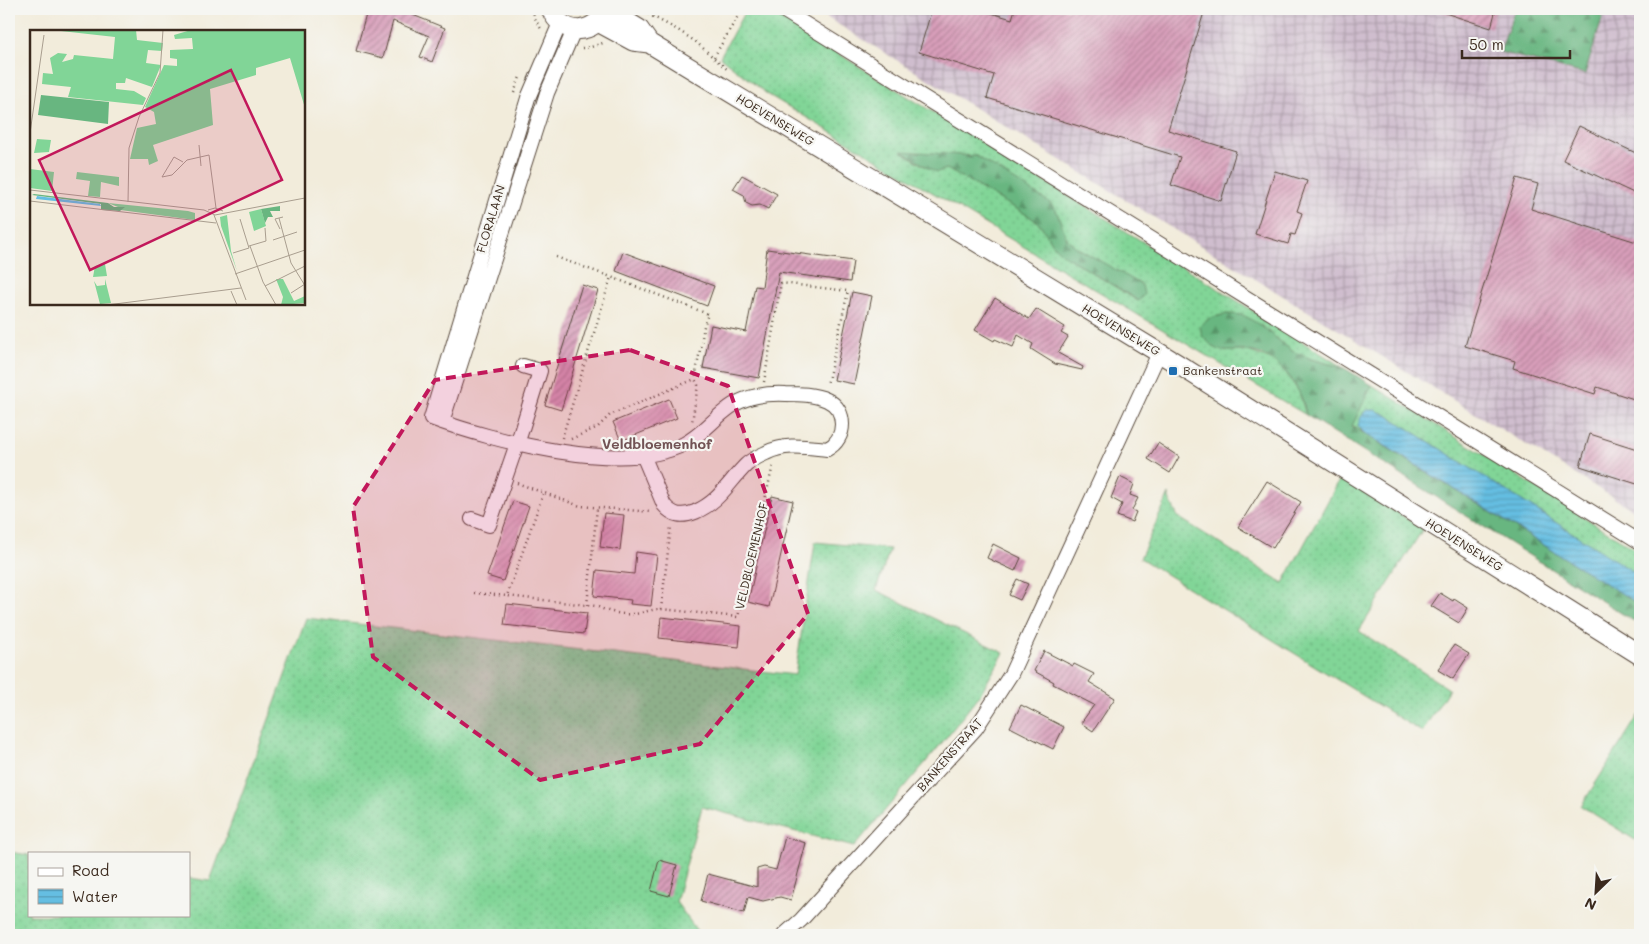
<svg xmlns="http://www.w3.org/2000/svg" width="1649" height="944" font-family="Mali,sans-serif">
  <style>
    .industrial { fill: url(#industrial-grid) }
    .grass { fill: url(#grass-dots); stroke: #5e805a; fill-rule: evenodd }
    .forest { fill: url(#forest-firs); stroke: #52704f }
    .water { fill: url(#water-rules); stroke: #507480 }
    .building { fill: url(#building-hatch) }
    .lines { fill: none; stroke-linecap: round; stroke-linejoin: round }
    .street-casing { stroke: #56473a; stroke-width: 16 }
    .secondary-casing { stroke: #56473a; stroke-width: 21 }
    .path { stroke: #56473a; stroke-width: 2.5; stroke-dasharray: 1 4; stroke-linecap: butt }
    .street { stroke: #fff; stroke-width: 14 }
    .secondary { stroke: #fff; stroke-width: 19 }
    .marked { fill: #c2185b; fill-opacity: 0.2; stroke: #c2185b; stroke-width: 4; stroke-dasharray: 10 6; stroke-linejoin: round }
    .poi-dot { fill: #1f6fb2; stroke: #f6f6f2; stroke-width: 2 }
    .labels { text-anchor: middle; stroke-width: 4.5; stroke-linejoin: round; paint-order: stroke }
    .street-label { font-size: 12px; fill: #3b2a1e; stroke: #f6f6f2 }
    .poi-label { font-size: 12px; fill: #3b2a1e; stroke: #f6f6f2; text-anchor: start }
    .neighbourhood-label { font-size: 14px; font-weight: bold; fill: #725355; stroke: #f6f6f2 }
    .inset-road { fill: none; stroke: #a99e8f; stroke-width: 1 }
    .view { fill: #c2185b; fill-opacity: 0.15; stroke: #c2185b; stroke-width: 2.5 }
    .inset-edge { fill: none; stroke: #3b2a1e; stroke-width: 2.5 }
  </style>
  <defs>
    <pattern id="industrial-grid" width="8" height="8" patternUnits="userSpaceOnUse" patternTransform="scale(1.25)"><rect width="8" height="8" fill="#cfbdce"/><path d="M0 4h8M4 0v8" fill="none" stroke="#a99aa7"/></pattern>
    <pattern id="grass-dots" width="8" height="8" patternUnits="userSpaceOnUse" patternTransform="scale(1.25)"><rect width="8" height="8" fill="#81d597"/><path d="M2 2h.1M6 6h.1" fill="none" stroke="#70b782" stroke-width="1.8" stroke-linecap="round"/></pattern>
    <pattern id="forest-firs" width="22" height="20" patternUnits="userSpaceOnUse" patternTransform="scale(1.25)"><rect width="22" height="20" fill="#68b680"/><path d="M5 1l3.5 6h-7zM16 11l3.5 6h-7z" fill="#579468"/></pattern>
    <pattern id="water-rules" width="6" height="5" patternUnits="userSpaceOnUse" patternTransform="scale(1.25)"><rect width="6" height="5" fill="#65bee2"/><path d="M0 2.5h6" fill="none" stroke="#549bb7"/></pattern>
    <pattern id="building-hatch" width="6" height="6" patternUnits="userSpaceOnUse" patternTransform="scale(1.25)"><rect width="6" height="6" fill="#d89eba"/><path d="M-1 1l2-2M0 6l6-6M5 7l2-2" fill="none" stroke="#b08197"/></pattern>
  </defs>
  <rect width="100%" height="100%" fill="#f6f6f2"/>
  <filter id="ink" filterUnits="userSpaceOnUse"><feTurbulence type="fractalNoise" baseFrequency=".02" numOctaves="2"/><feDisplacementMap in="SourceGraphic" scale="10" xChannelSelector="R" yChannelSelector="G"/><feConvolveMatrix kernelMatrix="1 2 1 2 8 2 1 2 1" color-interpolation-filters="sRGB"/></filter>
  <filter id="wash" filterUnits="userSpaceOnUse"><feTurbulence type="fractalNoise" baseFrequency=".0096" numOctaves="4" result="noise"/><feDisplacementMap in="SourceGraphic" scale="20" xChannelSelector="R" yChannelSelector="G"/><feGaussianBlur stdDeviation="1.12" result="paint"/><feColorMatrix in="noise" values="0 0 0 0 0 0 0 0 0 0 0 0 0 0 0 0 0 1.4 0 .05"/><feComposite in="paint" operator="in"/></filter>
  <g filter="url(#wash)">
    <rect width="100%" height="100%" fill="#f2ecdb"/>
    <path class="industrial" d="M813 9H1640V514Z"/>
    <path class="grass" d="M746 9H766L1166 256 1344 368 1311 359 1292 351 1260 325 1227 314 1210 318 1201 326 1236 351H1248L1274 361 1286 373 1299 392 1306 415 767 94 720 57ZM903 152 976 156 1056 210 1067 239 1138 301 1062 254 1054 246 1040 224 1029 216 947 169C929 174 918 161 903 152Z
      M1372 385 1640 552V576L1387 415 1358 425 1363 432 1352 425Z
      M1341 477 1423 529 1359 631 1449 689 1422 732 1140 558 1169 494V499L1178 517 1283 583Z
      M815 542 890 549 876 590 1004 653 979 696 937 749 854 847 702 807 676 902 700 935H9V852L29 855V915H189V878L210 881 306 618 795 675Z
      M1640 713V843L1581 806Z"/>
    <path class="forest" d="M1515 9H1587L1604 13 1585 74 1500 52Z
      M902 151 976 156 1049 202 1056 210 1067 239 1076 247 1142 285 1144 294 1139 301 1062 254 1054 246 1040 224 1029 216 947 169 937 172 930 169Z
      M1227 314 1243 315 1260 325 1292 351 1311 359 1344 368 1372 385 1352 426 1640 605V625L1306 415C1302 386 1278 354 1247 351 1238 350 1225 353 1216 349 1211 346 1206 339 1202 336L1200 326 1210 318Z"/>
    <path class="water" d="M1366 410H1375L1387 415 1640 576V605L1363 432 1358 425 1361 417Z"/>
    <g id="blocks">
      <path class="building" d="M364 9H398L445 28 432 62 420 57 429 36 393 21 383 58 356 51 367 11Z
        M932 9H989L988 12 1012 19 1015 9H1205L1168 130 1236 151 1221 201 1171 185 1180 157 987 98 994 75 919 52Z
        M1439 9H1496L1491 28 1439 11Z
        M1579 126 1640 155V196L1563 160Z
        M1275 171 1307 181 1297 211 1302 213 1295 235 1291 234 1288 244 1255 234Z
        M742 175 777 194 768 209 760 205 752 206 746 203 744 195 733 189Z
        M1517 178 1538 184 1531 209 1640 243V401L1597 387 1595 394 1513 368 1515 361 1465 346Z
        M767 249 853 261 850 282 779 272 759 378 703 368 711 325 746 332 755 286 762 287Z
        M623 252 714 286 707 306 616 271Z
        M582 285 598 290 561 410 545 405Z
        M852 292 872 296 854 384 834 380Z
        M995 298 1029 319 1036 309 1065 327 1061 333 1068 337 1058 353 1083 367 1082 370 1055 364 1031 349 1033 344 1018 335 1013 347 995 339 994 341 975 330Z
        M669 399 677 418 621 441 613 422Z
        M1590 434 1640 450V485L1580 466Z
        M1158 443 1179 457 1170 473 1148 459Z
        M1120 477 1134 484 1130 495 1138 498 1132 510 1136 512 1132 522 1117 516 1122 504 1111 498Z
        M1267 481 1301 502 1273 548 1238 527Z
        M772 496 793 501 769 607 748 602Z
        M513 501 529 506 503 581 487 576Z
        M604 513 624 515 620 550 600 547Z
        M993 544 1021 558 1015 571 987 558Z
        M636 552 657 555 651 606 630 604 631 600 594 596 597 570 634 574Z
        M1017 579 1028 584 1020 600 1009 595Z
        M1440 593 1453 601 1454 599 1468 608 1459 623 1431 606Z
        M507 604 587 613 584 634 504 625Z
        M661 617 741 626 739 647 659 638Z
        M1454 645 1469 654 1453 679 1438 670Z
        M1044 651 1073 666 1074 664 1094 674 1089 682 1115 698 1093 731 1081 723 1094 705 1053 684 1054 682 1034 671Z
        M1021 705 1064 727 1053 749 1010 727Z
        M785 837 806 843 791 900 780 897 763 901 748 897 744 913 701 901 708 874 757 887V869L764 867 776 870Z
        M659 860 677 865 669 896 651 891Z"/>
    </g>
  </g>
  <g filter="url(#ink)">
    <use href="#blocks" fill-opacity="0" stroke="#56473a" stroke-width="1"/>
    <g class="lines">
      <defs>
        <path id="street" d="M781 9 1640 542
          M560 23 528 98 431 418C492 441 624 475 684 444 700 436 711 422 725 411 742 396 764 393 786 394 799 394 814 394 827 400 847 409 847 439 827 449 805 447 786 443 766 453 759 456 751 460 746 465 728 483 719 502 695 512 682 517 673 516 664 505L643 455
          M442 422 547 93 574 30
          M472 519 489 525 521 432 540 371 523 366
          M784 935 801 920 976 728 1011 674 1159 353"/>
        <path id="secondary" d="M551 9C562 37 595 36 606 9
          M606 9 639 29 649 43 1176 363 1640 655
          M598 22 633 41 649 43"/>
      </defs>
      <use href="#street" class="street-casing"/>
      <use href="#secondary" class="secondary-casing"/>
      <path class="path" d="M532 9 536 21 542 30
        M648 14 678 30 696 42 729 71
        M582 48 591 47 603 43
        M714 57 742 9
        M514 93 520 77
        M556 257 611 277
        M764 382 781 283 848 291 827 385
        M562 438 611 277 708 314 704 326 695 379 698 385 692 422
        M571 439 598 427 610 415 695 379
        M517 483 580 506 652 512
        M543 494 507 596 596 606C610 613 626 616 641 613 648 611 654 609 661 609L738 617 773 465
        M474 593 507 596
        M587 605 597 508
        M661 609 671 526"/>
      <use href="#street" class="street"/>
      <use href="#secondary" class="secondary"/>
    </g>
  </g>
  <path class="marked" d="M630 350 728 386 808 614 700 744 540 780 373 657 353 507 435 380Z"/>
  <rect class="poi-dot" x="1168" y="366" width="10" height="10" rx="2.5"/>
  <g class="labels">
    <g class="street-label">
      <text transform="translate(775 120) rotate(31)" y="4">HOEVENSEWEG</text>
      <text transform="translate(491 219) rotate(-73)" y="4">FLORALAAN</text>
      <text transform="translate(1121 330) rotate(31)" y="4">HOEVENSEWEG</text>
      <text transform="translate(1464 545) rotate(32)" y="4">HOEVENSEWEG</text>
      <text transform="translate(752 556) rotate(-77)" y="4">VELDBLOEMENHOF</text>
      <text transform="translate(950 755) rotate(-49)" y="4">BANKENSTRAAT</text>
    </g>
    <g class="poi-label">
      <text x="1183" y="375">Bankenstraat</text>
    </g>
    <g class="neighbourhood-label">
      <text x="657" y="449">Veldbloemenhof</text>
    </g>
  </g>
  <g transform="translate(30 30)">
    <rect width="275" height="275" fill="#f2ecdb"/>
    <path d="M22 0H106L107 10 133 13 132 21 118 20 116 33 131 35 122 57 96 48 95 53H86V59L104 61 116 68 113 75 38 67 41 57 12 54 13 43 23 44 20 28 28 23 37 24 32 32 43 29 44 25 83 29 85 7ZM161 0H275V78L260 28 226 38V45L180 59 183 95 123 115 128 131 119 135 118 129H100L107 98 126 94 124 82 115 77 134 35 147 36V29L140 28V20L163 19 162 8 145 9 144 5ZM7 109 21 110 19 122 4 123ZM0 139 24 142 22 161 0 158ZM47 142 89 147V156L71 152 70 167 58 166 60 151 46 149ZM78 173 158 181 165 183V190L83 179 88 177ZM231 179 236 196 224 201 219 182ZM197 185 201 221 207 241 191 196 190 187ZM75 234 77 246 63 247 65 236ZM75 249 81 273 70 274 64 251 67 256 75 255ZM246 249H253L264 271 275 266V273L251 275 253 267Z" fill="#81d597"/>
    <path d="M11 65 79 72 78 94 8 85ZM4 164 78 173 84 177H95L90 181 71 180V174L2 165ZM250 176V181H240L243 187H238L235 193 231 179Z" fill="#68b680"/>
    <path d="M7 166 70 174 71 176 6 169Z" fill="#65bee2"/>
    <path class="inset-road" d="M0 103 14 5M169 115 171 136M153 132 144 127 132 147 142 145 157 130 179 125 186 178M0 160 174 180 185 185 275 168M0 171 186 193M98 172 99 118 109 87 130 43 133 0M178 180 185 178 193 181M184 185 216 270M249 188 261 233 274 254M210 189 219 218M250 199 245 189 253 187M243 210 267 202M219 216 236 211 235 198M220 216 233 252 246 275M203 223 219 218M205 244 275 220M235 256 275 236M201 261 207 275M261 263 275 254M77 275 211 258"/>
    <path class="view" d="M201 40 252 150 60 240 9 130Z"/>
    <rect width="275" height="275" class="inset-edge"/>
  </g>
  <rect width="1649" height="944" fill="none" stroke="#f6f6f2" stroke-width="30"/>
  <rect x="28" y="852" width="162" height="65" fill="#f6f6f2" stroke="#aba49d"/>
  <rect x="38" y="868" width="25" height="8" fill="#ffffff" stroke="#aba49d"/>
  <text x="72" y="876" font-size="15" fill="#3b2a1e">Road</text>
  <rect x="38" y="889" width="25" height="15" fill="url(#water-rules)" stroke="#aba49d"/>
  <text x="72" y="902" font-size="15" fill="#3b2a1e">Water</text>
  <g transform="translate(1596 892) rotate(205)" stroke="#f6f6f2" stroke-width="4" paint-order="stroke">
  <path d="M0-4L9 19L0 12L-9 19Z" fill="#3b2a1e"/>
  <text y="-8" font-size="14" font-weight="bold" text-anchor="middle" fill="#3b2a1e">N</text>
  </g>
  <path d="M1462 50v8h108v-8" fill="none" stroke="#3b2a1e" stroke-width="2.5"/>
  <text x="1469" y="50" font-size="15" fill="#3b2a1e" stroke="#f6f6f2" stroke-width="4" paint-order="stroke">50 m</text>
</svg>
